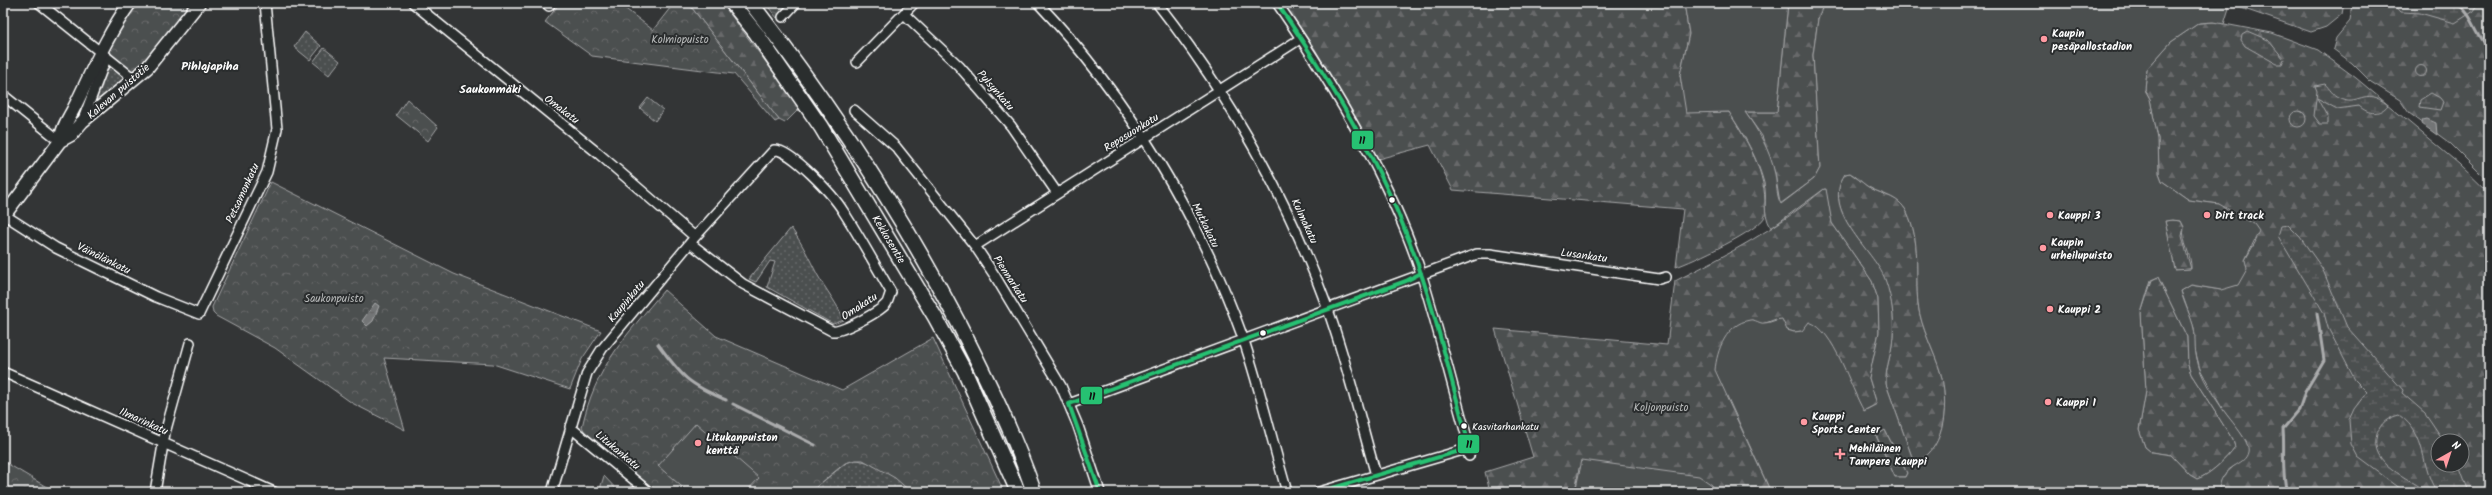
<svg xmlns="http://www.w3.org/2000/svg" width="2492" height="495" font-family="Kalam,sans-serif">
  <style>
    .grass { fill: url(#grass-dots); stroke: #a6a7a8 }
    .forest { fill: url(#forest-firs); stroke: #a6a7a8; fill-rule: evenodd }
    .wetland { fill: url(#wetland-marsh); stroke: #a6a7a8 }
    .park { fill: url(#park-crowns); stroke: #a6a7a8 }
    .pitch { fill: #4c4f50; stroke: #a6a7a8; fill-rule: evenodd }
    .water { fill: url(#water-ripples); stroke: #abacad }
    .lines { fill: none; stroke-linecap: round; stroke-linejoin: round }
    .stream { stroke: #abacad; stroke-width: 3 }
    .minor-casing { stroke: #fff; stroke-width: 12 }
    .major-casing { stroke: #fff; stroke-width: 15 }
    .highway-casing { stroke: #fff; stroke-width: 17 }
    .minor { stroke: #2a2d2e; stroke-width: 9 }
    .major { stroke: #2a2d2e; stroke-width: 12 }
    .highway { stroke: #2a2d2e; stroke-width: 14 }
    .bus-1-casing { stroke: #2a2d2e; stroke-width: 7 }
    .bus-1 { stroke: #26c172; stroke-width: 4 }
    .poi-dot { fill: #ff9aa2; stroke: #2a2d2e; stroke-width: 1.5 }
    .bus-dot { fill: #fff; stroke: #2a2d2e; stroke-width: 1.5 }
    .labels { text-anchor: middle; stroke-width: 4; stroke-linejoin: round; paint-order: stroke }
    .bus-label { font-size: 10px; fill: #fff; stroke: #2a2d2e; text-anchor: start }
    .poi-label { font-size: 11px; font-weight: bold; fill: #fff; stroke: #2a2d2e; text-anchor: start }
    .park-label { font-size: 11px; fill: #b7b9b9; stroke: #2a2d2e }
    .street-label { font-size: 11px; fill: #fff; stroke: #2a2d2e }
    .neighbourhood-label { font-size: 12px; font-weight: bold; fill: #fff; stroke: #2a2d2e }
    .line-badge { stroke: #2a2d2e; stroke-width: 1.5 }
    .pale-badge-label { font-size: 11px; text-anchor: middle; font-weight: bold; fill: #111 }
  </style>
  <defs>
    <pattern id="grass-dots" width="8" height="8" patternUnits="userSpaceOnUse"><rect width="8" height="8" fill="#4c4f50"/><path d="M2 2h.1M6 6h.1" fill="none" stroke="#67696a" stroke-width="1.8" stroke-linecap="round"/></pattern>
    <pattern id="forest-firs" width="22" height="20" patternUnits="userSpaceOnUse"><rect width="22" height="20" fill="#4c4f50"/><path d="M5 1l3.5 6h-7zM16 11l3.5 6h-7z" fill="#67696a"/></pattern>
    <pattern id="wetland-marsh" width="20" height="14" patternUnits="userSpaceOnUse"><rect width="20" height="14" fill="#4c4f50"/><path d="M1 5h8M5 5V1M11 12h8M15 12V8" fill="none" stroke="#67696a"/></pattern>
    <pattern id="park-crowns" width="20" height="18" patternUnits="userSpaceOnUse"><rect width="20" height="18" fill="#4c4f50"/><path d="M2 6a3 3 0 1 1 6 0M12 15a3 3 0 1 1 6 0" fill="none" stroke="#67696a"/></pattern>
    <pattern id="water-ripples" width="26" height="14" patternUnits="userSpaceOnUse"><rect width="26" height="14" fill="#737576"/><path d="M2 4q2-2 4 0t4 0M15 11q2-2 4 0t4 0" fill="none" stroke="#606061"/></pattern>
  </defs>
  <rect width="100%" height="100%" fill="#333536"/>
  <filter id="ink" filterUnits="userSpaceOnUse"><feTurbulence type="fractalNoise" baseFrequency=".025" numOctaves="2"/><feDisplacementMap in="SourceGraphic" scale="8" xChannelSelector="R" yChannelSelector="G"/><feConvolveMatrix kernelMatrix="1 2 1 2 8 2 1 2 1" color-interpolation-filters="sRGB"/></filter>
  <g filter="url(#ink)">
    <path class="grass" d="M305 32 321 46 310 60 294 47Z
      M324 48 340 61 329 75 313 62Z
      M108 64 125 78 93 104Z
      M791 228C802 243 809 258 817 274 826 290 837 303 844 320L833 324 767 287 775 262 770 261 756 282 749 279Z
      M855 460C875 461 898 478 911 492H810L846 463Z"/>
    <path class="forest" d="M688 3H722L800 108 785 123 779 120Z
      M1283 3H1684L1689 34 1680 75 1683 92 1712 112H1729C1746 140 1764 167 1765 201 1765 205 1766 212 1765 216 1761 230 1691 262 1676 267L1683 209 1453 190 1430 145 1378 159 1315 49Z
      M1788 3H1824L1818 19 1813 55 1820 168 1814 179 1780 204 1775 173 1762 136 1745 112H1777Z
      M2227 3H2344L2342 14 2326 27 2311 32Z
      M2352 3H2489V182L2451 144 2409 113 2400 100 2371 82 2352 63 2333 49 2336 38 2350 21Z
      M2214 22 2272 33 2318 50 2356 78 2459 164 2489 193V492H2221L2219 488 2221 478 2235 465 2247 442 2223 410 2200 369 2195 350 2194 328 2181 291 2191 285 2221 290 2245 260 2256 241 2219 204 2189 200 2162 181 2159 173 2158 139 2150 99 2145 90 2147 69 2171 42 2199 23ZM2438 441H2462V465H2438Z
      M1850 173C1856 177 1861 182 1867 186 1881 195 1898 195 1907 212 1921 241 1915 273 1918 304 1921 329 1934 350 1941 374 1948 401 1947 448 1918 461L1912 457 1886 384C1885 370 1890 359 1892 345 1895 323 1893 301 1884 279 1873 249 1820 211 1845 174Z
      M1824 189H1827L1832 223 1872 281 1878 299 1879 332 1869 378 1877 404 1863 411 1835 351 1802 331 1794 332 1787 330 1776 319 1763 324 1751 320 1726 396 1770 490 1769 492H1712V485L1579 468 1575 492H1476L1489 488 1485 472 1533 457 1495 329 1667 345 1675 281C1727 255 1780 227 1824 189Z
      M2172 220 2181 221 2184 227 2182 236 2191 269 2175 270 2165 221Z
      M2158 277 2187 337 2188 365 2191 374 2233 440 2235 447C2227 458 2210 475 2197 479L2190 475 2171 455 2151 452 2145 447 2139 430 2146 391 2141 313 2152 280Z
      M1885 430 1907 473 1905 477H1895L1876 435Z
      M604 476 619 492H599Z"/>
    <path class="wetland" d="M2393 3H2479L2474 11 2455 23 2420 13 2401 12Z
      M2247 31 2268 40 2284 59 2282 64H2277L2245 46 2241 40 2242 34Z
      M2415.5 71a5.5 5.5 0 1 1 11 0a5.5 5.5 0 1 1-11 0Z
      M2325 84C2329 88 2333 95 2338 97 2359 108 2363 85 2388 105 2380 115 2369 115 2359 106L2337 109 2317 98 2328 118V124H2320L2314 116 2317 91 2315 86Z
      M2431 93 2440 98 2443 102 2440 110 2419 107 2420 100Z
      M2290 119a8 8 0 1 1 16 0a8 8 0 1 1-16 0Z
      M2288 225 2300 237 2322 268 2347 327 2403 390 2402 393 2425 413 2444 441H2438V465H2459L2469 492H2437C2419 466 2429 436 2399 415 2388 418 2381 422 2377 434 2368 465 2409 477 2427 492H2405L2358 457 2351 444 2349 420 2354 409 2367 392 2355 380 2328 328 2324 313 2278 236 2281 226Z"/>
    <path class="park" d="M136 3H192C181 17 145 72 128 71L114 60 109 48Z
      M560 3H618L653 30 674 3H688L779 120 775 122 734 74 592 56 545 22Z
      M765 3H791L777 18Z
      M648 98 663 110 655 121 640 108Z
      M407 99 438 127 428 141 396 115Z
      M271 182 454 274 601 331 582 359 570 389 493 364 384 358 405 430 352 403 275 348 216 316 213 313 212 307Z
      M664 290 716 336 842 390 933 338 1004 492H911L895 478 863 460H855L845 463 810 492H657L585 432 582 427C595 367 626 336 664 290Z
      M3 461 55 492H3Z"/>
    <path class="pitch" d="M1684 3H1788L1777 112H1745C1759 132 1770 150 1775 174 1777 184 1776 195 1781 204L1814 179 1820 168 1813 55 1818 19 1824 3 2230 5 2224 24 2213 22 2199 23 2171 42 2147 69 2145 90 2150 99 2158 139 2159 173 2162 181 2189 200 2219 204 2254 224 2259 231 2245 260 2247 269 2238 285 2221 290 2191 285 2181 291C2184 304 2192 318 2194 329 2196 339 2194 349 2197 359 2200 377 2214 396 2224 411 2230 420 2251 442 2248 452 2245 467 2223 463 2219 488L2221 492H1769L1770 490 1715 370C1717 350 1726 324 1750 320 1755 319 1760 324 1764 323 1771 323 1775 319 1782 319L1787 330 1794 332 1802 331 1809 322C1835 330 1850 388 1864 411L1877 404 1869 378 1879 332 1878 299 1872 281 1832 223 1826 189H1824L1771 228C1761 209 1768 201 1764 183 1757 157 1744 135 1729 112L1686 113 1680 75 1689 34ZM1850 173C1856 176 1861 182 1867 186 1881 195 1898 195 1907 212 1921 241 1915 273 1918 304 1921 329 1934 350 1941 374 1948 400 1947 448 1918 461L1912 457 1886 384C1885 370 1890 359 1892 345 1895 323 1893 301 1885 279 1873 249 1820 211 1845 174ZM2172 220 2181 221 2184 227C2181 243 2192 254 2191 269L2175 270 2165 221ZM2158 277 2187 337 2188 365 2191 374 2233 440 2235 447C2227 458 2210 475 2197 479L2190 475 2171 455 2151 452 2145 447 2139 430 2146 391 2141 313 2151 280ZM1885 430 1907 473 1905 477H1895L1876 436Z
      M696 423 759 478 746 492H688L658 466Z
      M1582 460 1699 476 1712 485V492H1575Z"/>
    <path class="water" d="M2427 119 2436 123 2437 135 2422 124 2423 120Z
      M375 303 379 306 373 321 367 326 362 321Z"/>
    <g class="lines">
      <path class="stream" d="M2456 3C2474 14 2475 35 2489 48
        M658 344C682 377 688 384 726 400
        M733 404 815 445
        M2287 492C2281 472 2285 450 2283 429L2299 410 2305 392 2324 360 2317 313"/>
      <defs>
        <path id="minor" d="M39 3 134 79
          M413 3 599 154 695 237
          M546 3 549 6 551 3
          M1038 3C1128 98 1199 215 1243 338 1260 388 1272 441 1287 492
          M1157 3C1229 95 1287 197 1327 307 1347 362 1360 420 1376 475
          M1277 3C1332 83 1391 181 1421 273 1439 330 1453 390 1470 448L1469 456
          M904 14 959 66 1011 126 1057 193
          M783 17 796 3
          M857 62 914 3
          M3 95 60 141
          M854 110 896 147 975 246 995 276 1061 386 1078 426 1100 492
          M82 122 104 64 100 50
          M3 214 56 248 156 297 199 314 267 172 277 129 265 3
          M975 246 1300 39
          M3 372 274 492
          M1069 404 1477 254H1490L1659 279 1666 277
          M570 427 649 492
          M155 492 165 433 190 343
          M552 492 587 373 602 349 695 237 774 150C790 148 834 196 843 211 860 237 875 265 891 292 889 296 888 302 886 304 879 312 841 333 832 331L743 284 690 243
          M1319 492 1470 448"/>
        <path id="major" d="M60 141C62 126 70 117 76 104 93 69 107 35 130 3
          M3 217 60 141 71 135 82 122 147 68 199 3"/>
        <path id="highway" d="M732 3 756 33 821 127 935 317 965 372 1018 492
          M751 3C829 104 900 211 959 324 987 379 1014 434 1034 492"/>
      </defs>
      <use href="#minor" class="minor-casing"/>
      <use href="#major" class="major-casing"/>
      <use href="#highway" class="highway-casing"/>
      <use href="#minor" class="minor"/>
      <use href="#major" class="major"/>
      <use href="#highway" class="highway"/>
      <defs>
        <path id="bus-1" d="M1277 3C1327 77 1376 154 1408 238 1435 306 1450 378 1470 448L1319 492
          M1100 492 1069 404 1406 281 1421 273"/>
      </defs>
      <use href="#bus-1" class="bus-1-casing"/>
      <use href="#bus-1" class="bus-1"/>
    </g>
  </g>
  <g class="poi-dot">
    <circle cx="2044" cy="39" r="4"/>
    <circle cx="2050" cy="215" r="4"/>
    <circle cx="2207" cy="215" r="4"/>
    <circle cx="2043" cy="248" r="4"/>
    <circle cx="2050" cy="309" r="4"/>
    <circle cx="2048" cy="402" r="4"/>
    <circle cx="1804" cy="422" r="4"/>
    <circle cx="698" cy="443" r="4"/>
    <path d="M1838 448h4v4h4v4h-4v4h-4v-4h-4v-4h4z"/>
  </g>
  <g class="bus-dot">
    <circle cx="1392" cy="200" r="3.5"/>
    <circle cx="1263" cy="333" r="3.5"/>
    <circle cx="1464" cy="426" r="3.5"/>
  </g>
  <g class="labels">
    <g class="bus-label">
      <text x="1472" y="430">Kasvitarhankatu</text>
    </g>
    <g class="poi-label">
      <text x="2052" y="37">Kaupin<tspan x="2052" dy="13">pesäpallostadion</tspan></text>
      <text x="2058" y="219">Kauppi 3</text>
      <text x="2215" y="219">Dirt track</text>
      <text x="2051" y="246">Kaupin<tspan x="2051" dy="13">urheilupuisto</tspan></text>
      <text x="2058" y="313">Kauppi 2</text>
      <text x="2056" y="406">Kauppi 1</text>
      <text x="1812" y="420">Kauppi<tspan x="1812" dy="13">Sports Center</tspan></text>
      <text x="706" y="441">Litukanpuiston<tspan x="706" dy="13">kenttä</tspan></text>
      <text x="1849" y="452">Mehiläinen<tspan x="1849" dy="13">Tampere Kauppi</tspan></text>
    </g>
    <g class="park-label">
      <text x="680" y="43">Kolmiopuisto</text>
      <text x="334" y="302">Saukonpuisto</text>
      <text x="1661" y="411">Koljonpuisto</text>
    </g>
    <g class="street-label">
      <text transform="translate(996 90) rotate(49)" y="4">Pylsynkatu</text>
      <text transform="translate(118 91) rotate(-41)" y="4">Kalevan puistotie</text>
      <text transform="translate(562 109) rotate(37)" y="4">Omakatu</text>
      <text transform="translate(1131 132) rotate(-32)" y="4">Reposuonkatu</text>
      <text transform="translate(242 193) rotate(-65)" y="4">Petsamonkatu</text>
      <text transform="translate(1305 221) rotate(65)" y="4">Kulmakatu</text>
      <text transform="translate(1206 225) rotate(64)" y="4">Mutkakatu</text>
      <text transform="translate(889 239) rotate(59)" y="4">Kekkosentie</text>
      <text transform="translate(1584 255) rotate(8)" y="4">Lusankatu</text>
      <text transform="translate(104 258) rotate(26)" y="4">Väinölänkatu</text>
      <text transform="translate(1011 279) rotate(57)" y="4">Piennarkatu</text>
      <text transform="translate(626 301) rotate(-50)" y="4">Kaupinkatu</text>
      <text transform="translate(859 306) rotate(-33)" y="4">Omakatu</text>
      <text transform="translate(144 421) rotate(24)" y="4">Ilmarinkatu</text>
      <text transform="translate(618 450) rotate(40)" y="4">Litukankatu</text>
    </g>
    <g class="neighbourhood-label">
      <text x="210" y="70">Pihlajapiha</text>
      <text x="490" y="93">Saukonmäki</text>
    </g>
  </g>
  <g class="line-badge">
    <rect x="1351" y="130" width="23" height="20" rx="4" fill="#26c172"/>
    <rect x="1080" y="386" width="23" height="19" rx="4" fill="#26c172"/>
    <rect x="1457" y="434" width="23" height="20" rx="4" fill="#26c172"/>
  </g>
  <g class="pale-badge-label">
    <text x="1362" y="144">11</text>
    <text x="1092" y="400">11</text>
    <text x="1469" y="448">11</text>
  </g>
  <rect width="2492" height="495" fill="none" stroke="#2a2d2e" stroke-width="16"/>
  <rect x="8" y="8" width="2476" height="479" fill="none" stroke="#fff" stroke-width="1.5" filter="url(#ink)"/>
  <g transform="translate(2450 453) rotate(39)"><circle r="19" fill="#2a2d2e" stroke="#7f8182"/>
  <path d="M0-3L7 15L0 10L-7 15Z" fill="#ff9aa2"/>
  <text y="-6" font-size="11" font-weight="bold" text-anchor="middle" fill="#ffffff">N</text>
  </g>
</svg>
